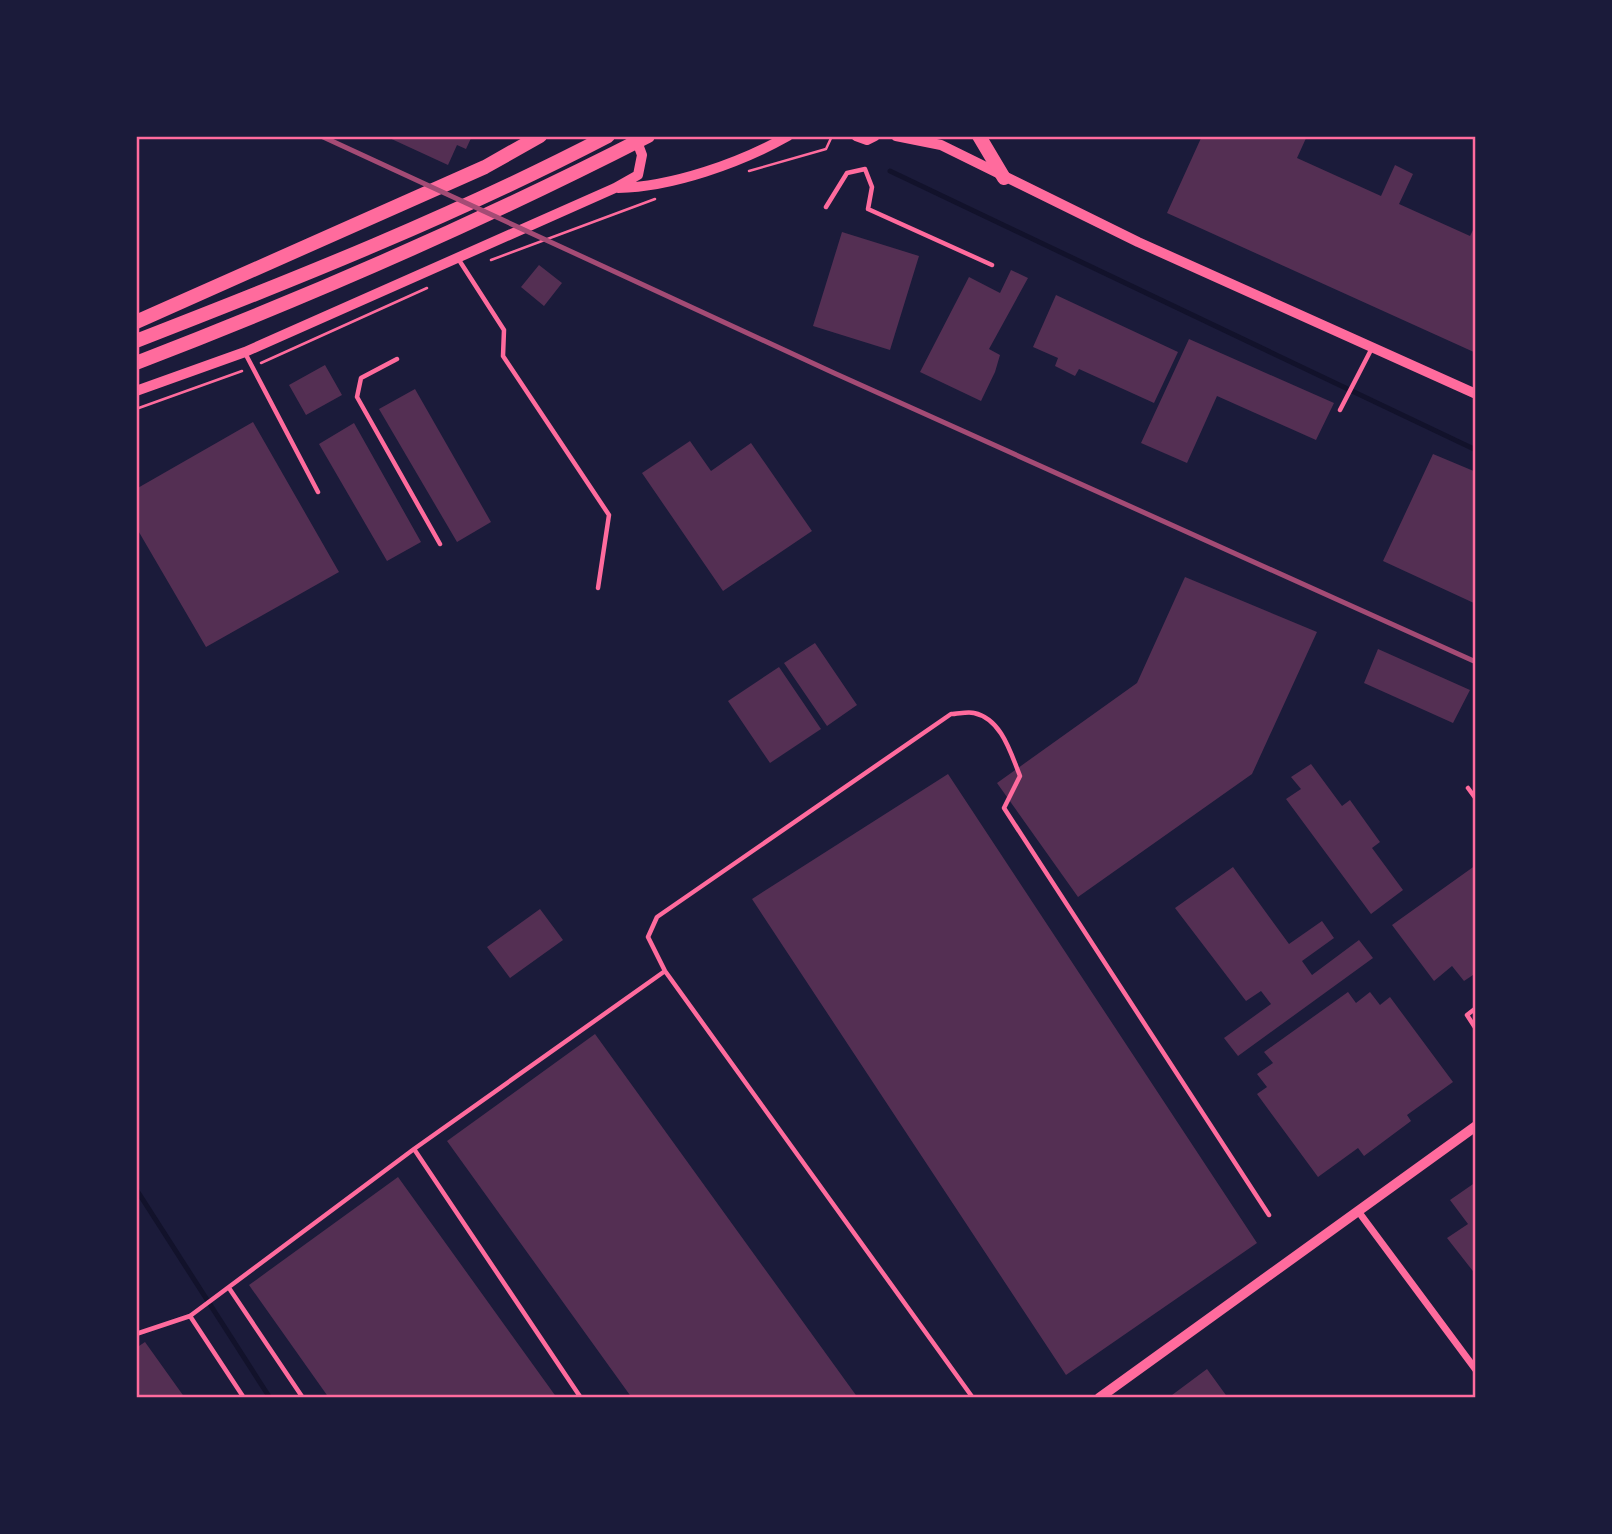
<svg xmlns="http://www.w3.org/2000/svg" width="1612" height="1534" font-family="Merriweather,serif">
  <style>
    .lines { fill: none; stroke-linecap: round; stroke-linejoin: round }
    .stream { stroke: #12122b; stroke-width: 5 }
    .building { fill: #542f53 }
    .path { stroke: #ff6b9d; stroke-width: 2.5 }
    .service { stroke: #ff6b9d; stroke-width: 4.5 }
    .minor { stroke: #ff6b9d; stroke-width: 7 }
    .tertiary { stroke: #ff6b9d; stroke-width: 10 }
    .secondary { stroke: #ff6b9d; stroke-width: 10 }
    .motorway { stroke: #ff6b9d; stroke-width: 14 }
    .rail { stroke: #a44b75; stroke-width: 5 }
    .neatline { fill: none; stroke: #ff6b9d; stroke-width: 2.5 }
  </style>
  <rect width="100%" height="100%" fill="#1b1b3a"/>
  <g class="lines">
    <path class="stream" d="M890 171 1476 450
      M136 1189 270 1398"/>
  </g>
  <path class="building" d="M385 136H472L466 149 457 145 448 165Z
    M1202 136H1307L1297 158 1381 196 1395 165 1413 174 1399 204 1470 236 1476 224V353L1167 213Z
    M842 232 919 256 890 350 813 326Z
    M539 265 562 283 544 306 521 287Z
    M1011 270 1028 278 989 349 1000 355 995 372 981 401 920 372 969 277 1000 293Z
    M1056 295 1178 352 1154 403 1079 369 1075 376 1055 366 1058 358 1033 347Z
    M1189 339 1334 403 1316 440 1217 396 1187 463 1141 443Z
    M325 365 342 395 306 415 289 385Z
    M415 389 491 522 457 542 379 409Z
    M253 422 339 572 206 647 136 527V489Z
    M354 423 421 542 387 561 319 444Z
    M690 441 711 471 751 443 812 531 723 591 642 473Z
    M1433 454 1476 472V604L1383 561Z
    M1185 577 1317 632 1252 774 1078 897 997 783 1137 683Z
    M815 643 857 705 827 726 784 663Z
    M1378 649 1470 690 1453 723 1364 683Z
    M779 667 821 729 770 763 728 701Z
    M1311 764 1342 806 1350 800 1380 842 1372 848 1403 890 1371 914 1286 799 1301 789 1291 777Z
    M948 774 1257 1243 1066 1375 752 899Z
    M1476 865V973L1464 981 1452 966 1434 981 1392 925Z
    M1233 867 1289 944 1322 921 1334 938 1302 961 1312 975 1359 940 1373 958 1238 1056 1224 1038 1271 1004 1261 991 1246 1001 1175 908Z
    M540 909 563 940 510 978 487 947Z
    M1348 992 1356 1003 1370 992 1380 1005 1390 997 1453 1082 1407 1115 1411 1121 1364 1156 1358 1148 1318 1177 1257 1094 1267 1087 1257 1074 1273 1063 1264 1052Z
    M595 1034 858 1398H632L447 1141Z
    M398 1177 557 1398H329L249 1285Z
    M1476 1182V1275L1447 1238 1468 1224 1450 1200Z
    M145 1342 185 1398H136V1348Z
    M1207 1369 1228 1398H1168Z"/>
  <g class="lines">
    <path class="path" d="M749 171 826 149 832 136
      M491 260 655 199
      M261 363 427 288
      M136 409 242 371"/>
    <path class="service" d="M826 207 847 173 865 169 872 187 868 209 992 265
      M459 260 504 330 503 356 609 515 598 588
      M245 353 318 492
      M397 359 361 378 357 397 440 544
      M1340 410 1372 348
      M1468 788 1476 799
      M1476 1008 1467 1015 1476 1029
      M414 1149 665 971
      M229 1288 303 1398
      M190 1316 244 1398
      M136 1334 190 1316 414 1149 581 1398
      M973 1398 665 971 648 937 657 917 951 714C958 714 968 711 974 713 1002 719 1011 754 1020 776L1004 808 1269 1215"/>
    <path class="minor" d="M1358 1211 1476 1370"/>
    <path class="tertiary" d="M1099 1398 1476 1126"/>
    <path class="secondary" d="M856 136 867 140 875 136
      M896 136 941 145 1138 242 1476 394
      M618 188C672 187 740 163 788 136
      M136 391 245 352 615 188 638 175 642 155 635 136"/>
    <path class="motorway" d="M979 136 1004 178
      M136 322 485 167 540 136
      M136 341C296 279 456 215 608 136
      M136 363C310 296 482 221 648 136"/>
    <path class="rail" d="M321 136 834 373 1476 662"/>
  </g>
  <rect width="1612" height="1534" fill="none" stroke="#1b1b3a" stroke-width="276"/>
  <rect x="138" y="138" width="1336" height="1258" class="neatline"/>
</svg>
